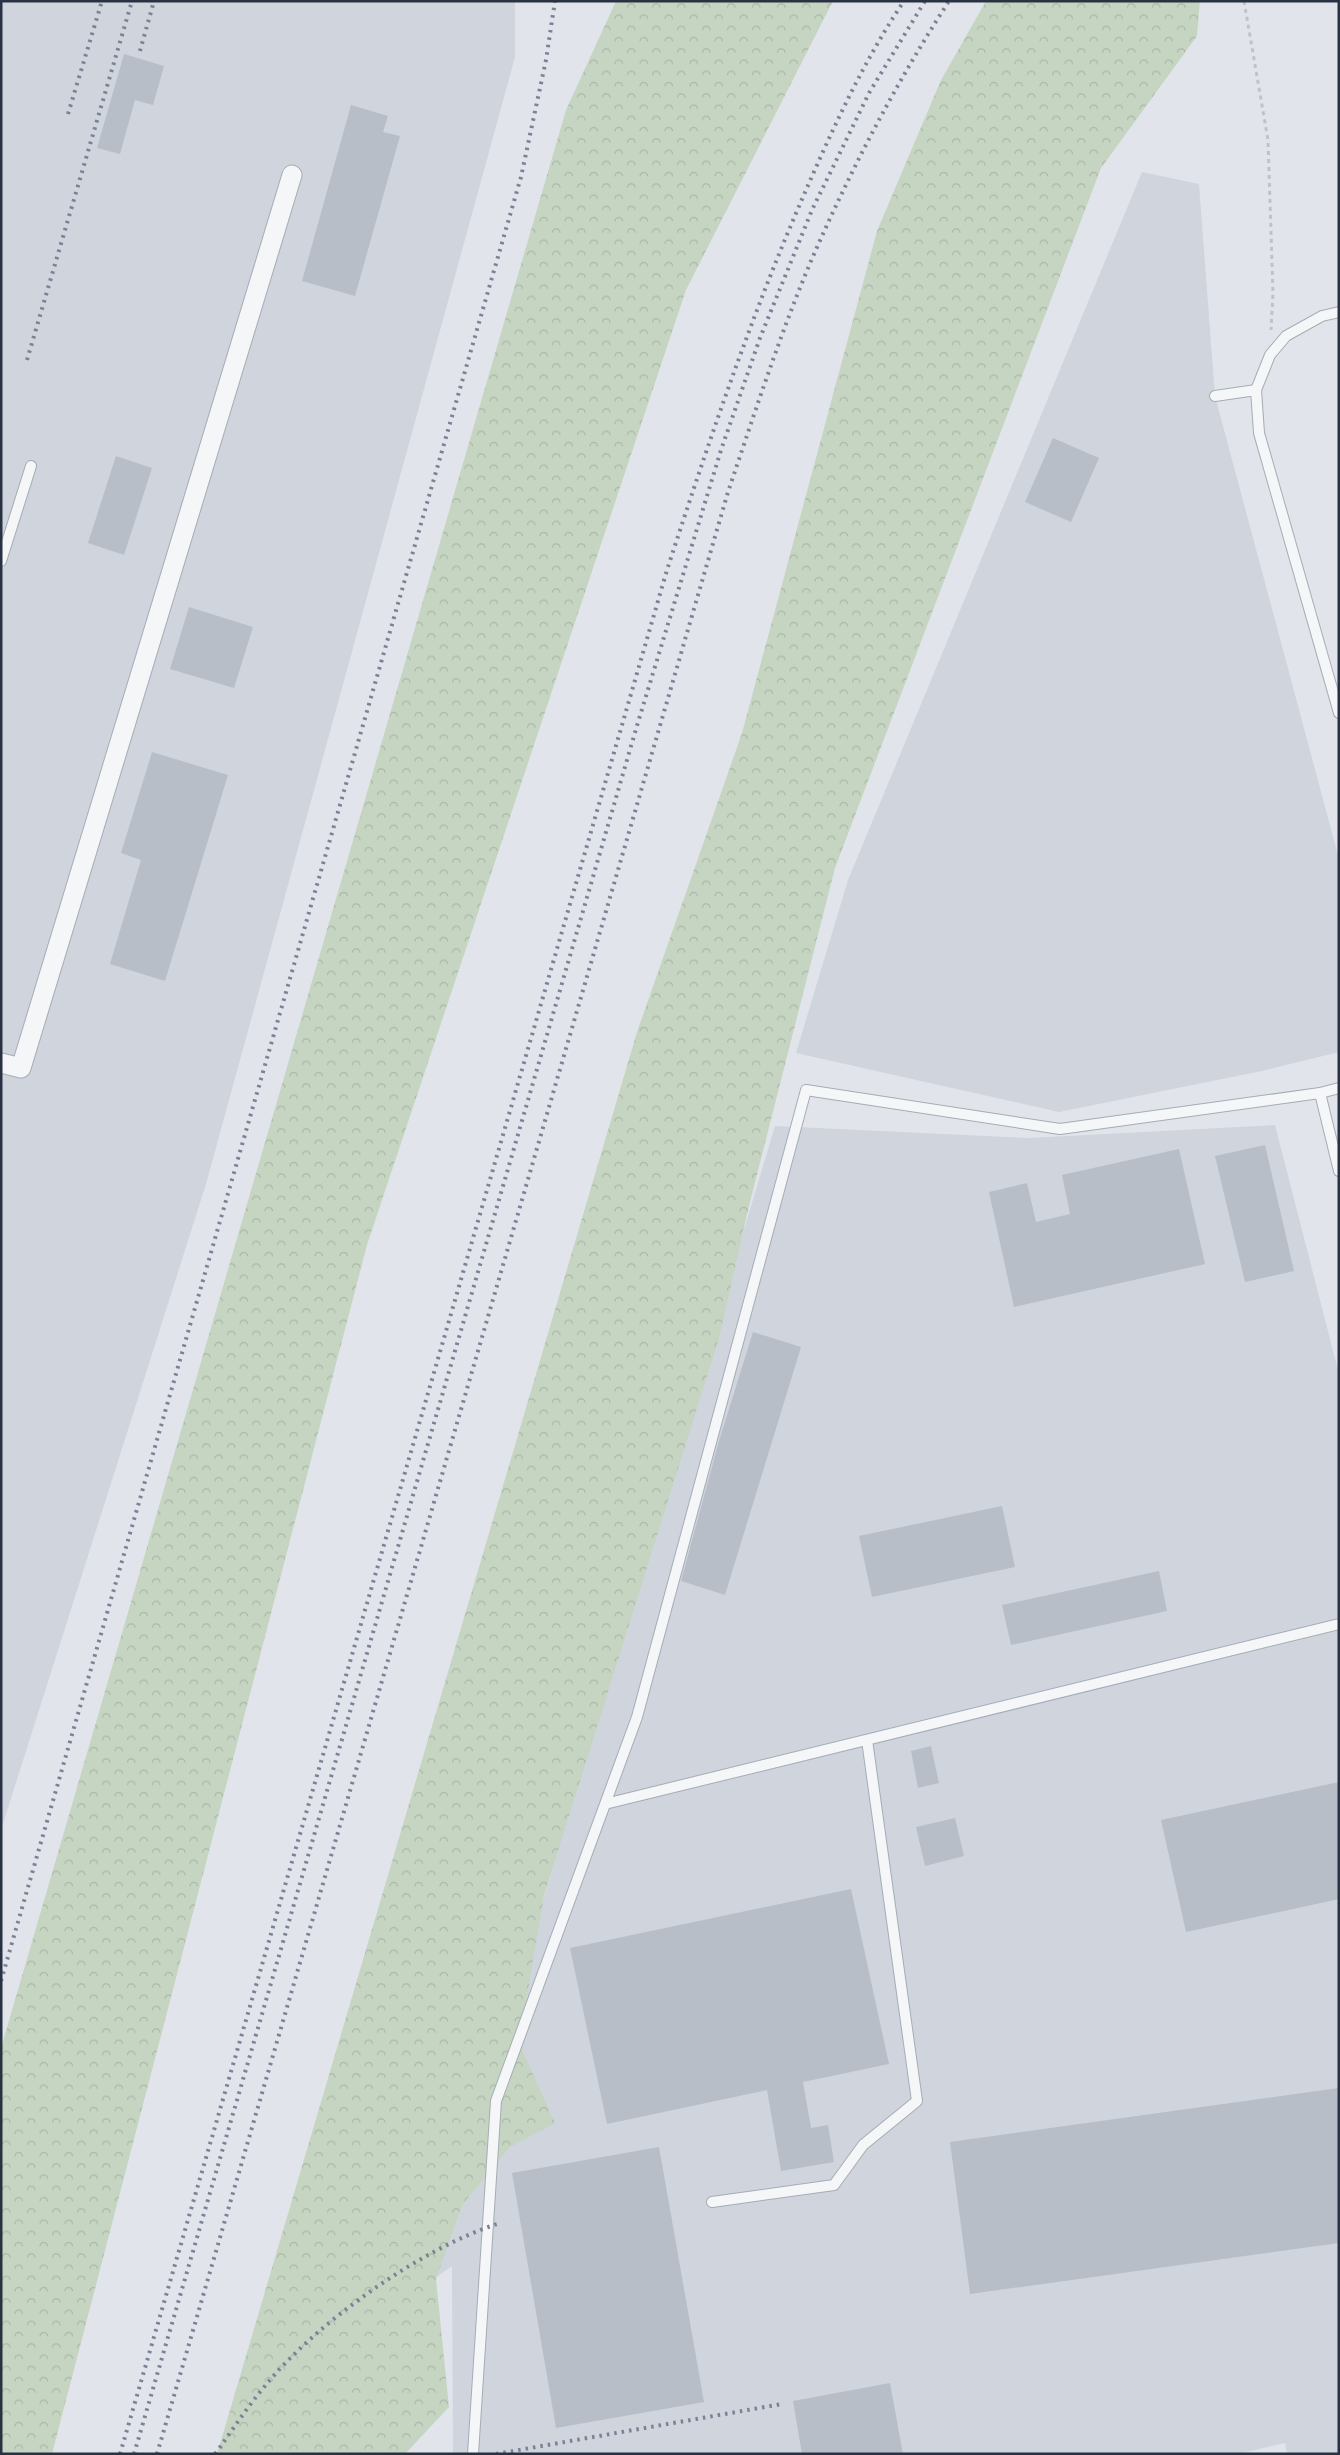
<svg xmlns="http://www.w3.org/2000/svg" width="1340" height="2455" font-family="Raleway,sans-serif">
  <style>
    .built { fill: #cfd4dd }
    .forest { fill: url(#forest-crowns) }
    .building { fill: #b8bec8 }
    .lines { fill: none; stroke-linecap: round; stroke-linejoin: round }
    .lane-casing { stroke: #a6acb5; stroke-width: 12 }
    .street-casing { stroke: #a6acb5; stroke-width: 21 }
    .path { stroke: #bfc3c9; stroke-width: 3; stroke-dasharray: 4 4; stroke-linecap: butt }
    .lane { stroke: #f4f6f8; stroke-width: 10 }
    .street { stroke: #f4f6f8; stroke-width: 19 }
    .rail { stroke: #7a8395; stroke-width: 4; stroke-dasharray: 2.5 5; stroke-linecap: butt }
  </style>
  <defs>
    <pattern id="forest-crowns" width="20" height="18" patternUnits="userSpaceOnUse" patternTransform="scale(1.25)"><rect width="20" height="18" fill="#c6d5c2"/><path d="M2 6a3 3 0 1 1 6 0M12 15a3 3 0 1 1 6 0" fill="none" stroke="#aab7a8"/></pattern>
  </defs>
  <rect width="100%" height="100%" fill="#e1e5eb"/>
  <path class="built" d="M1 1H515V57L206 1184 1 1830Z
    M1142 172 1199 184 1215 396 1339 859V1052L1262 1071 1059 1112 796 1053 848 880Z
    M1275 1125 1339 1374V2454H1287L1285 2443 1239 2454H453L452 2266 388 2311 460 2178 775 1126 1029 1138Z"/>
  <path class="forest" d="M616 1H833L686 290 367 1245 52 2454H1V2048L566 110Z
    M986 1H1200L1197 36 1101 168 835 868 749 1206 719 1338 544 1896 519 2043 555 2123 510 2147 462 2205 436 2279 449 2407 405 2454H217L637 1032 742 733 877 231 941 80Z"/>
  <path class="building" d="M124 54 164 66 153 105 135 100 120 154 97 148Z
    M351 105 388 116 383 132 400 136 355 296 302 281Z
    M1053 438 1099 458 1071 522 1025 502Z
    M116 456 152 468 124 555 88 543Z
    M189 607 253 627 234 688 170 669Z
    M152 752 228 775 165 981 110 964 141 860 121 853Z
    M1265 1145 1294 1271 1245 1282 1215 1156Z
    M1179 1149 1205 1264 1014 1307 989 1192 1027 1183 1036 1222 1070 1214 1062 1175Z
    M753 1332 801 1347 725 1595 681 1581 719 1441Z
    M1002 1506 1015 1567 872 1597 859 1536Z
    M1159 1571 1167 1611 1011 1645 1002 1605Z
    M931 1746 939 1783 918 1788 911 1751Z
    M1339 1782V1899L1186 1932 1161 1820Z
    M955 1818 964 1856 925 1866 916 1827Z
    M851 1889 889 2064 803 2082 811 2128 828 2125 834 2162 781 2171 767 2090 607 2124 570 1948Z
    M1339 2088V2243L970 2294 950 2142Z
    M659 2147 704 2402 556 2428 512 2173Z
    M890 2383 903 2454H802L793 2401Z"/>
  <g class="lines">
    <defs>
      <path id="lane" d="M1339 312 1322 316 1286 336 1270 355 1256 390 1259 433 1339 713
        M1215 396 1256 390
        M1 561 31 466
        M1320 1093 1339 1088
        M605 1804 1339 1624
        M712 2202 834 2185 863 2145 917 2101 867 1740
        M473 2454 496 2101 637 1717 806 1090 1060 1129 1320 1093 1339 1171"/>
      <path id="street" d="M1 1063 21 1068 292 175"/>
    </defs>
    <use href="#lane" class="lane-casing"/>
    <use href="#street" class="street-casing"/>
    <path class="path" d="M1244 1 1268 140 1273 293 1271 330"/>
    <use href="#lane" class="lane"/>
    <use href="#street" class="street"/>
    <path class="rail" d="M140 51 154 1
      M68 114 102 1
      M27 360 132 1
      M1 1981 521 177 546 60 555 1
      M120 2454 667 570C708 444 750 319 803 197 832 130 863 62 904 1
      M134 2454 636 729 721 450 760 338 812 210 869 93 925 1
      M157 2454 728 492C754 415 779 337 811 261 850 171 896 83 949 1
      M215 2454C232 2431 247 2407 265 2386 316 2323 420 2249 497 2224
      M496 2454 782 2404"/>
  </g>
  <rect width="1340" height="2455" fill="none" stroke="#293243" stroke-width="5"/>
</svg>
